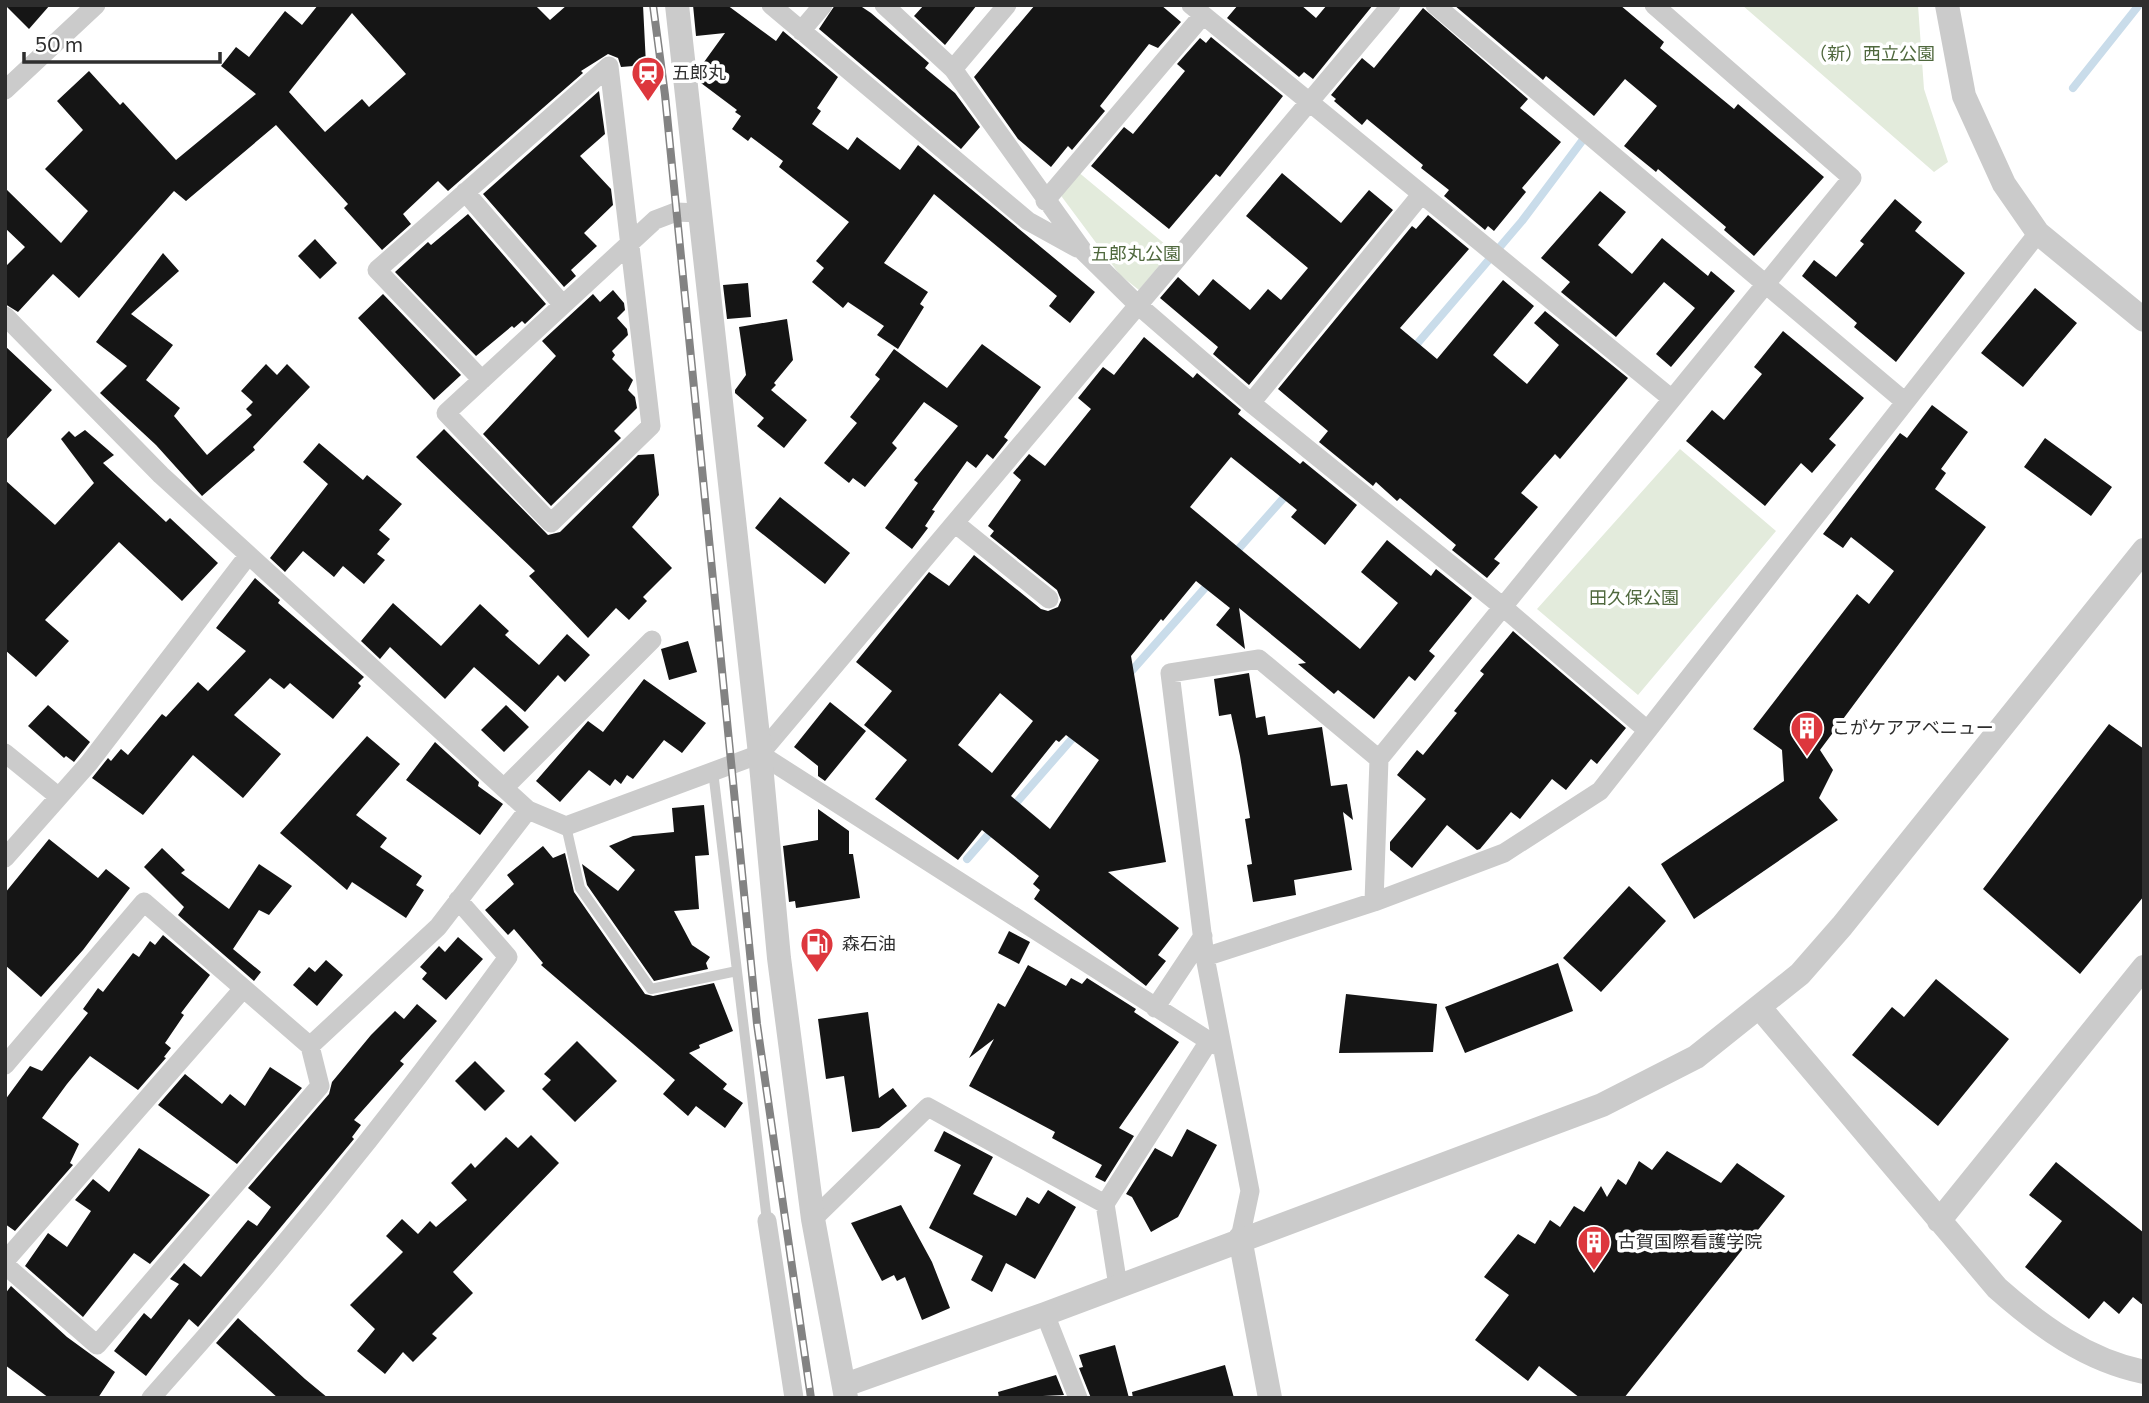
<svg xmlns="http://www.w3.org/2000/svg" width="2149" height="1403" font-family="Commissioner,'Noto Sans JP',sans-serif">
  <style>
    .green { fill: #e3ebdc }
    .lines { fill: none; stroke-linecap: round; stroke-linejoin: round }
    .stream { stroke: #c9dcea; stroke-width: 8 }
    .building { fill: #151515; fill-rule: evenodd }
    .service { stroke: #cbcbcb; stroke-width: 10 }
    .minor { stroke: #cbcbcb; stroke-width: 19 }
    .tertiary { stroke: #cbcbcb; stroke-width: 24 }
    .rail-casing { stroke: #838383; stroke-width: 8 }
    .rail { stroke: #fff; stroke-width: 5; stroke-dasharray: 16; stroke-linecap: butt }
    .labels { text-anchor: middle; stroke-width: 7; stroke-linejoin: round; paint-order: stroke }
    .park-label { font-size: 18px; fill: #4f683d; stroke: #fff }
    .poi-label { font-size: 18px; fill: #2e2e2e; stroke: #fff; text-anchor: start }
  </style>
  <rect width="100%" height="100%" fill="#fff"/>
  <path class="green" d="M1742 5H1918L1924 89 1948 162 1934 172Z
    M1077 171 1172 250 1139 290 1120 275 1059 193Z
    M1680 449 1776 531 1638 695 1537 609Z"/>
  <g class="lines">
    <path class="stream" d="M2073 88 2139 5
      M1411 351 1522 221 1588 133
      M1234 554 1288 493
      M1128 675 1212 580
      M1010 810 1078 732
      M967 859 995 827"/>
  </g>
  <path class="building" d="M5 5H50L29 29Z
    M318 5H535L550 20 567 5H643L646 65 621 67 618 58 608 54 581 71 583 73 448 191 438 181 403 214 411 224 382 250 344 208 348 204 276 125 186 201 174 191 79 298 53 274 18 312 5 304V267L25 247 5 228V188L61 243 88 211 45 169 83 130 57 101 89 71 120 105 123 102 176 160 256 94 221 66 236 47 249 57 285 11 302 25ZM352 13 406 74 369 107 362 99 325 132 289 92Z
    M693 5H727L776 41 783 31 838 77 817 108 821 111 812 124 848 150 857 137 900 170 918 145 1095 292 1070 323 1049 306 1057 296 934 194 884 263 928 292 920 304 924 307 898 349 877 335 884 326 848 302 843 308 812 282 824 268 816 261 849 222 779 167 783 161 751 137 748 141 732 129 741 116 735 112 737 110 701 83 699 69 725 33 696 36Z
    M835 5H859L871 13 929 63 925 68 955 93 980 127 961 149 819 29Z
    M924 5H977L945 45 914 16Z
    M1035 5H1161L1181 22 1158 48 1149 44 1100 106 1105 111 1072 150 1068 146 1051 167 1018 139 974 77Z
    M1238 5H1301L1316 18 1327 5H1373L1313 79 1304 72 1299 77 1227 18Z
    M1454 5H1620L1664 42 1660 48 1734 109 1738 104 1824 177 1754 256 1724 230 1726 227 1658 169 1656 172 1624 146 1657 106 1625 79 1594 116 1546 76 1543 80Z
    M1423 8 1528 99 1520 108 1561 142 1522 188 1526 192 1494 231 1488 226 1485 230 1444 196 1449 190 1421 168 1423 165 1367 119 1362 125 1334 101 1336 99 1331 95 1362 58 1374 68Z
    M1211 37 1283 96 1220 177 1216 174 1169 229 1091 166 1124 127 1133 134 1185 71 1177 64 1200 38 1206 43Z
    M599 91 605 134 580 156 611 189 613 205 584 233 597 246 571 270 576 276 564 287 483 194Z
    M1282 173 1341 223 1369 190 1393 210 1249 385 1213 354 1218 347 1160 298 1178 277 1199 296 1213 279 1250 310 1268 289 1281 300 1308 268 1246 216Z
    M1600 191 1626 212 1598 245 1632 274 1662 238 1708 276 1711 271 1735 291 1671 367 1656 354 1695 308 1664 282 1616 337 1561 292 1570 282 1541 258Z
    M1895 199 1922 222 1915 231 1965 273 1896 362 1854 327 1857 323 1802 276 1814 260 1836 277 1864 244 1860 241Z
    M468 214 546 304 525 324 522 321 514 328 512 326 476 356 395 272 428 242 431 245Z
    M1428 215 1469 249 1400 328 1437 359 1503 280 1534 306 1493 355 1527 384 1559 345 1534 323 1545 311 1628 378 1560 459 1555 454 1521 493 1538 507 1494 559 1500 563 1487 578 1452 550 1456 545 1400 498 1397 501 1376 482 1373 486 1319 442 1328 431 1278 389 1412 226 1416 229Z
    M315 239 337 263 320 279 298 256Z
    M163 253 179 271 131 314 173 345 146 380 180 408 174 416 207 455 252 415 246 409 253 402 241 391 266 364 277 375 287 364 310 387 253 447 255 450 202 496 156 445 100 393 127 366 96 342Z
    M748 283 751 317 727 319 723 285Z
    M2035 288 2077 323 2023 387 1981 353Z
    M613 290 624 303 625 310 617 318 627 329 628 335 612 351 615 355 612 359 633 380 628 390 635 397 637 408 614 431 621 438 551 506 483 434 556 356 542 341 593 294 600 302Z
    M383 294 461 375 434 400 358 318Z
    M787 319 793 360 774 383 776 385 771 390 807 420 784 448 757 426 764 418 735 393V390L746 375 739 327Z
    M1783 331 1864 398 1829 439 1836 445 1812 473 1801 463 1765 506 1686 441 1712 410 1724 420 1762 374 1754 367Z
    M1144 337 1193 378 1197 373 1241 410 1238 414 1300 464 1303 461 1357 505 1325 545 1291 517 1297 510 1231 457 1190 507 1360 649 1398 603 1361 572 1387 540 1431 576 1436 569 1472 598 1429 651 1435 656 1415 681 1409 676 1374 719 1338 690 1334 694 1298 664 1306 663 1239 608 1245 649 1216 625 1230 608 1196 581 1163 621 1161 619 1131 656 1166 862 1108 872 1179 928 1158 955 1166 961 1146 986 1034 899 1040 890 1033 884 1039 876 982 830 958 860 875 799 907 760 864 725 892 691 856 662 929 572 949 586 974 555 1041 609 1048 611 1058 607 1061 600 1057 590 990 536 994 531 988 526 1021 480 1013 473 1029 454 1045 466 1091 409 1078 398 1103 367 1114 375ZM1000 693 1033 721 992 773 958 745ZM1066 735 1099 760 1050 829 1011 796 1056 740 1059 742Z
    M982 344 1041 387 1004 437 1008 440 993 459 987 454 976 468 967 461 932 510 935 511 925 526 928 528 912 549 885 528 918 483 914 480 958 426 924 402 892 443 897 448 865 487 853 478 849 483 824 463 857 423 850 417 880 379 875 375 894 349 947 388Z
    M5 346 52 390 5 441Z
    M1932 405 1968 432 1941 469 1946 473 1935 489 1986 527 1820 750 1833 770 1819 798 1838 820 1694 919 1661 864 1784 781 1782 750 1753 729 1857 594 1869 604 1894 571 1851 537 1843 548 1823 534 1900 433 1907 438Z
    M444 429 548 535 560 532 638 455 654 454 659 495 632 527 672 568 643 597 647 601 629 620 616 608 588 638 529 576 535 571 416 457Z
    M85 430 114 455 103 463 166 522 170 518 218 563 182 601 119 542 45 620 69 641 36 677 5 650V480L55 525 94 483 61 439 69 431 75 437Z
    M2045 438 2112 487 2091 516 2024 467Z
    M319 443 363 480 367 475 402 504 379 530 390 539 377 554 385 560 364 584 343 566 334 577 303 551 285 572 270 558 328 484 303 462Z
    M780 497 850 553 825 584 755 528Z
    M255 578 280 600 278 603 364 677 358 683 361 686 333 719 290 683 284 689 270 678 234 715 281 754 243 798 193 755 143 815 92 778 108 758 111 761 121 749 128 755 162 714 166 717 198 682 208 691 246 651 216 628Z
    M393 603 441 646 480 604 509 631 505 635 539 665 567 634 590 655 565 682 558 675 525 712 474 667 445 699 390 647 380 659 361 641Z
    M1513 631 1626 728 1597 764 1591 759 1566 790 1552 779 1520 819 1511 812 1480 849 1477 850 1447 825 1412 868 1390 850V842L1426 799 1397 775 1417 750 1423 755 1457 713 1454 711 1484 674 1480 671Z
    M688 641 697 672 669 680 661 649Z
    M1249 673 1256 718 1265 716 1268 735 1322 727 1331 786 1347 784 1353 820 1343 812 1352 870 1294 880 1296 895 1253 902 1247 865 1252 864 1245 819 1250 818 1240 756 1231 714 1219 716 1214 679Z
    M644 679 706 723 682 753 664 740 633 779 627 775 621 784 615 779 610 786 589 770 560 802 536 781 588 721 603 732Z
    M830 702 866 731 825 781 818 776V766L794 747Z
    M48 705 90 742 74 762 66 756 64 758 28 726Z
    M506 705 529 727 504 752 481 730Z
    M2109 724 2144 749V896L2080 974 1983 889Z
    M367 736 400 764 356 815 387 838 380 847 422 876 416 885 424 890 406 918 352 882 347 890 280 833Z
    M435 742 479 782 478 786 503 804 480 835 406 780Z
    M704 805 709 855 695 856 699 909 674 911 692 945 710 957 706 963 708 969 654 981 587 885 582 864 618 891 635 870 609 846 633 836 674 832 672 808Z
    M818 809 849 831V854H853L860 898 796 908 795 901 789 902 783 846 818 840Z
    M49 839 98 878 106 869 130 888 83 950 41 997 5 965V893Z
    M543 846 553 858 565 853 574 892 645 994 653 996 714 983 733 1031 699 1045 700 1048 689 1053 727 1084 723 1089 743 1103 725 1128 696 1106 688 1116 663 1094 675 1080 541 965 543 963 514 929 508 935 485 910 514 884 507 875Z
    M162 848 185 870 181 873 229 909 259 864 292 886 269 915 259 910 233 949 261 972 254 981 178 915 184 907 144 867Z
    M1629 886 1666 921 1601 992 1563 958Z
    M1009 931 1030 942 1019 964 998 953Z
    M163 935 210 975 181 1013 184 1015 165 1043 171 1048 164 1057 166 1058 138 1090 90 1056 67 1084 42 1118 79 1144 70 1163 73 1165 15 1231 5 1224V1100L30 1066 42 1071 88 1013 83 1009 98 988 103 992 133 953 139 957 150 941 155 945Z
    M458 937 483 959 446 1000 422 979 427 973 420 967 439 946 445 952Z
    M326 960 343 975 317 1006 293 985 309 967 315 972Z
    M1558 963 1573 1011 1465 1053 1445 1007Z
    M1028 965 1066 986 1071 978 1082 984 1087 978 1136 1009 1134 1012 1179 1042 1119 1128 1134 1136 1105 1182 1095 1177 1102 1165 1052 1138 1055 1132 969 1086 994 1039 969 1058 998 1003 1005 1007Z
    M1936 979 2009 1039 1938 1126 1852 1055 1892 1007 1904 1017Z
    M1346 994 1437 1004 1433 1052 1339 1053Z
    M417 1004 437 1021 400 1061 404 1064 354 1120 361 1125 352 1137 354 1139 198 1327 189 1319 146 1376 114 1351 144 1313 151 1319 179 1284 170 1279 184 1263 201 1277 248 1220 257 1226 271 1207 248 1188 329 1094 332 1082 371 1035 395 1011 404 1019Z
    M868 1012 879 1098 893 1088 907 1106 879 1128 852 1132 844 1076 826 1079 818 1019Z
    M577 1041 617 1081 575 1122 542 1089 551 1080 544 1074Z
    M475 1061 505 1091 485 1111 455 1081Z
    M270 1067 302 1088 237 1164 158 1105 185 1074 222 1104 230 1094 245 1106Z
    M1187 1129 1217 1145 1178 1217 1151 1232 1132 1197 1126 1194 1155 1148 1172 1157Z
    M944 1131 993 1157 973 1194 1016 1216 1027 1197 1039 1204 1048 1190 1076 1207 1035 1279 1006 1263 992 1292 971 1280 983 1256 929 1228 961 1165 934 1151Z
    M531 1135 559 1163 453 1272 473 1293 432 1334 437 1338 413 1362 403 1352 385 1374 357 1351 375 1329 350 1305 403 1252 386 1236 402 1219 418 1234 430 1221 436 1227 467 1200 451 1183 471 1163 475 1168 506 1137 518 1148Z
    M139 1148 210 1195 150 1264 134 1253 83 1317 25 1266 48 1233 67 1247 91 1211 75 1200 93 1179 109 1192Z
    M1667 1151 1721 1183 1737 1163 1785 1196 1624 1398H1580L1539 1366 1528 1381 1475 1340 1509 1295 1484 1277 1518 1234 1535 1244 1550 1220 1560 1227 1574 1206 1584 1212 1601 1186 1607 1197 1618 1179 1626 1185 1639 1161 1652 1170Z
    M2056 1162 2144 1233V1306L2133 1297 2119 1314 2104 1301 2089 1319 2025 1267 2062 1221 2029 1195Z
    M901 1205 932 1262 950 1308 922 1320 905 1277 897 1281 894 1275 882 1281 851 1223Z
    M11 1286 67 1337 115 1372 98 1398H49L5 1365V1294Z
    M238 1318 305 1379 328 1398H278L216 1343Z
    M1115 1345 1129 1398H1091L1079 1368 1083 1367 1079 1355Z
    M1225 1365 1234 1398H1133L1132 1392Z
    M1056 1375 1064 1395 999 1398 998 1392Z"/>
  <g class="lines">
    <path class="service" d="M713 771 767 1221
      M566 826 580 888 651 989 737 971"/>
    <path class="minor" d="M771 5 1028 221 1077 248
      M884 5 953 69 1084 252 1139 306 1251 403 1503 607 1647 730
      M1191 5 1672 399
      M1435 5 1904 401
      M801 31 823 5
      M953 69 1007 5
      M5 90 96 5
      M465 192 563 305
      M1045 201 1203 15
      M5 316 161 475 528 810 566 826 760 754 1391 5
      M482 380 377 270 609 66 651 426 551 523 446 413 655 220 676 212 699 213
      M1251 403 1420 196
      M956 524 1049 599
      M5 753 59 797
      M760 754 1209 1041
      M504 788 652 640
      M5 858 89 763 247 557
      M1374 902 1379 759 1852 178 1654 5
      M1205 957 1374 902 1504 853 1600 791 2038 233
      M1155 1008 1203 936
      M310 1046 438 927 528 810
      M5 1065 144 902 310 1046 320 1086 97 1345 5 1265
      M1105 1204 1209 1041 1218 1046
      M813 1219 928 1107 1105 1204 1118 1286
      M767 1221 794 1398
      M1240 1238 1250 1191 1205 957 1170 673 1259 659 1379 759
      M5 1261 242 990
      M1045 1314 1078 1398
      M151 1398C278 1257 396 1110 508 957L458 900"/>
    <path class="tertiary" d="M677 5 760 754 779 958 813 1219 846 1398
      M1947 5 1964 96 2004 184 2038 233 2144 320
      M1760 1008 1997 1288C2040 1326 2086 1360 2144 1372
      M1939 1221 2144 967
      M1240 1238 1270 1398
      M845 1385 1045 1314 1602 1105 1696 1057 1800 974 1842 926 2144 550"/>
    <defs>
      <path id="rail" d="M653 5 665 95 757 1024 811 1398"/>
    </defs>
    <use href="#rail" class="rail-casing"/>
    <use href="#rail" class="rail"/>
  </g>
  <defs>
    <symbol id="station-pin" viewBox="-11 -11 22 30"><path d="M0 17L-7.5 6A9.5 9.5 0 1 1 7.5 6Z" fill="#dd373d" stroke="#fff"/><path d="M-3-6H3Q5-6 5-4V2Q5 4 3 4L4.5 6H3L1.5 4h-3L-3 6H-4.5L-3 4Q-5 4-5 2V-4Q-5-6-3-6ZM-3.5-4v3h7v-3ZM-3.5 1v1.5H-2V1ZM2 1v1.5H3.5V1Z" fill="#fff"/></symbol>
    <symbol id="building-pin" viewBox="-11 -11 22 30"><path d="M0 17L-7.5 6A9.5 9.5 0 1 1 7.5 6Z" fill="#dd373d" stroke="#fff"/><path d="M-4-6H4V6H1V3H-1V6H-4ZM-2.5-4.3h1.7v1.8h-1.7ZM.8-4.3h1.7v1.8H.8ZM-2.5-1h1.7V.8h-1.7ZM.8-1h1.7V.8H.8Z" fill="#fff"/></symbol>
    <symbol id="fuel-pin" viewBox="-11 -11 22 30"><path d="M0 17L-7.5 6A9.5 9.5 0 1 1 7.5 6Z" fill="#dd373d" stroke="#fff"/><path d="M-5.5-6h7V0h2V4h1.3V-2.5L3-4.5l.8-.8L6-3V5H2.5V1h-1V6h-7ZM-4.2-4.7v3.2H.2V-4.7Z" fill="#fff"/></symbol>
  </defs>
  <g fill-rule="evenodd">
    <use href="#station-pin" x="629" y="54" width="38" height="52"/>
    <use href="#building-pin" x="1788" y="709" width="38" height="52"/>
    <use href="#fuel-pin" x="798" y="925" width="38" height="52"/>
    <use href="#building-pin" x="1575" y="1223" width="38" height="52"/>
  </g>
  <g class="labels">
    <g class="park-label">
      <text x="1872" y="60">（新）西立公園</text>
      <text x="1136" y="260">五郎丸公園</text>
      <text x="1634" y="604">田久保公園</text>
    </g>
    <g class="poi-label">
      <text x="672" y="79">五郎丸</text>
      <text x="1832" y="734">こがケアアベニュー</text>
      <text x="842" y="950">森石油</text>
      <text x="1618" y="1248">古賀国際看護学院</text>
    </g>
  </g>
  <rect width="2149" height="1403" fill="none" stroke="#2e2e2e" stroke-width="14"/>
  <path d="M24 52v10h196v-10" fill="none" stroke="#2e2e2e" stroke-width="3.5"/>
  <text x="35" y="52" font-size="21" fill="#2e2e2e" stroke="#ffffff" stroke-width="5" paint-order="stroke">50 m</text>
</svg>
